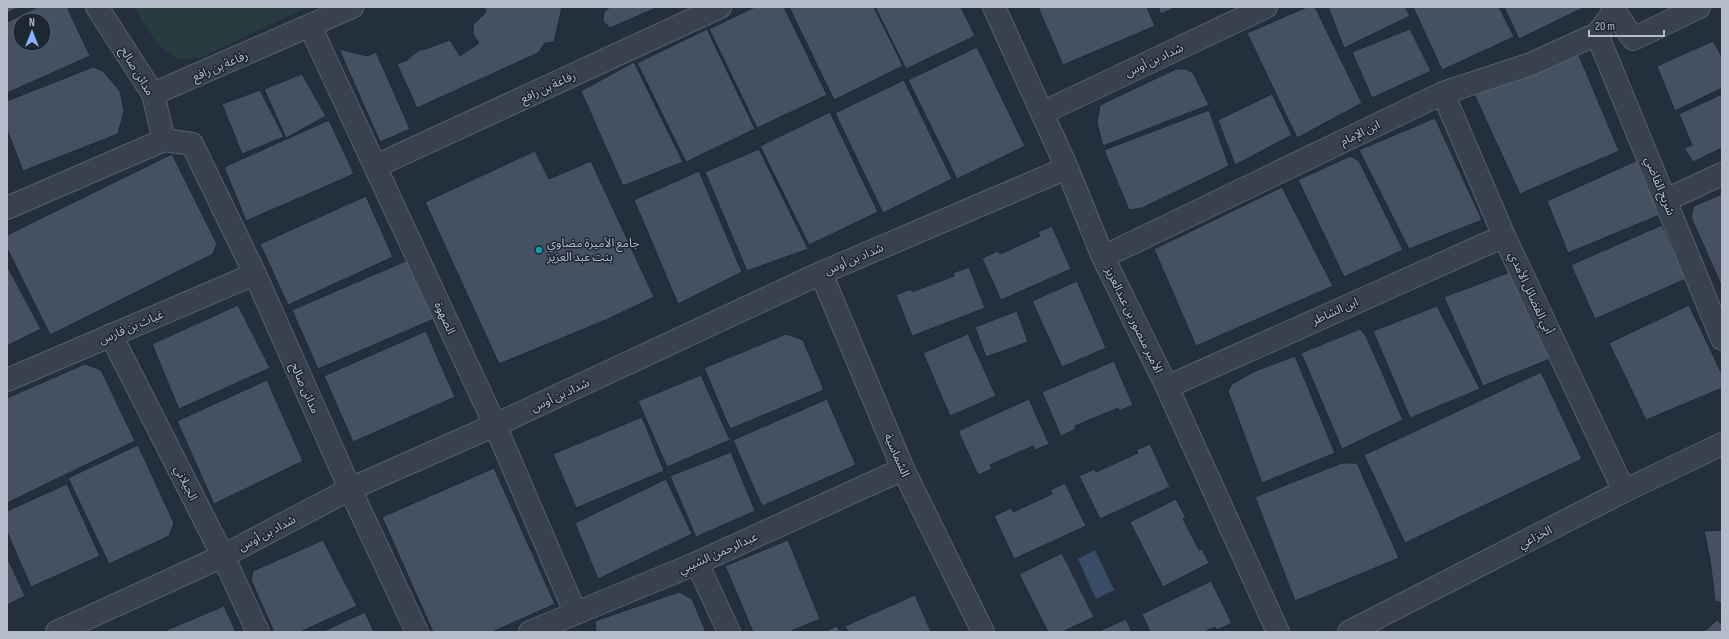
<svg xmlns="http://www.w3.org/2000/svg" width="1729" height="639" font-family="'Sofia Sans Condensed','Noto Sans Arabic',sans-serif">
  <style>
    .green { fill: #263c3f }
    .water { fill: #394c67 }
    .building { fill: #455162; stroke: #1f2835; fill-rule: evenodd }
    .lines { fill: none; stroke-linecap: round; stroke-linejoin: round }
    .minor-casing { stroke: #565f6c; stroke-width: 24 }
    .minor { stroke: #38414e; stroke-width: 22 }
    .culture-dot { fill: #0f9aa8; stroke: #1d2633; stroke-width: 1.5 }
    .labels { text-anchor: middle; stroke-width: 3; stroke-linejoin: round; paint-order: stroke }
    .street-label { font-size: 12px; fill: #b4bcc9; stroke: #1d2633 }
    .poi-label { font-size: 12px; fill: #b4bcc9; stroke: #1d2633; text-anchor: start }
  </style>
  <rect width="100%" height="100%" fill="#242f3e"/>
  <path class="green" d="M133 7H308L200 58H176L158 45Z"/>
  <path class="water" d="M1095 550 1114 590 1096 599 1078 559Z"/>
  <path class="building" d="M7 7H19L7 13Z
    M38 7H67L90 56 7 93V22ZM20 20H44V44H20Z
    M484 7H562L554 42 545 43 538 53 417 108 397 64 407 60 419 50 425 49 450 40 460 56 479 43 473 34V25L486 12Z
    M610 7H658L610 28 603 21 604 12Z
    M755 7H784L827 95 757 128 709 29Z
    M789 7H874L903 66 834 100Z
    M875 7H961L975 36 906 69Z
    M1038 7H1147L1155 26 1063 65Z
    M1158 7H1176L1161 14Z
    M1307 7H1315L1362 103 1297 138 1247 33Z
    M1328 7H1405L1410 16 1344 48Z
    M1413 7H1499L1514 37 1442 70Z
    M1504 7H1585L1519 39Z
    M707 29 755 129 686 162 637 63Z
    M1410 29 1431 71 1372 98 1352 52Z
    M1713 41 1722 57V88L1675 111 1657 66Z
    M977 47 1025 146 957 179 908 80Z
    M339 49 367 56 376 52 410 129 380 142Z
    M1578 53 1619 151 1520 194 1474 94Z
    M634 62 683 162 623 186 581 91Z
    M93 67 103 71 120 91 124 111 118 134 23 171 7 130V101Z
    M1176 69H1186L1193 73 1209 105 1103 146 1097 123 1100 105Z
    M302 74 326 116 286 138 264 89Z
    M904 80 952 179 883 213 835 113Z
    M260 90 284 137 242 154 222 104Z
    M1272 94 1292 135 1235 165 1218 120Z
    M1722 94V148L1693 162 1684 148 1692 145 1679 114Z
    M1209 110 1229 166 1142 208 1129 210 1104 150Z
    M830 112 878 212 809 245 760 146Z
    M1435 118 1482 220 1409 249 1359 150Z
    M329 120 354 174 246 221 224 167Z
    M759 149 808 249 747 271 705 172Z
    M535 151 549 179 591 161 654 297 608 319 499 364 425 202Z
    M172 154 217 244 213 254 50 335 7 248V235Z
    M1350 156 1359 161 1403 250 1344 277 1298 180Z
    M1638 160 1662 214 1568 253 1547 201Z
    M699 171 742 272 678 304 634 200Z
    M1282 187 1333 286 1196 346 1154 249Z
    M1722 194V287L1691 217 1694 206Z
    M366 196 393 257 288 305 260 244Z
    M1662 225 1686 279 1595 319 1571 265Z
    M1052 226 1071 269 1001 300 982 258 998 251 1000 254 1040 236 1038 232Z
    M408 260 434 319 318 369 292 310Z
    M7 266 41 329 7 346Z
    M969 267 985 308 912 336 896 295 911 289 912 292 954 276 953 273Z
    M1513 271 1550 359 1483 386 1444 297Z
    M1077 281 1106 348 1062 367 1032 301Z
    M238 305 270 368 179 409 152 344Z
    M1689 305 1722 374V388L1646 420 1609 343Z
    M1437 306 1480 389 1410 418 1373 331Z
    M1017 311 1028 342 986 357 975 327Z
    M1360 329 1366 336 1403 420 1342 449 1301 353Z
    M426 331 455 397 353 442 324 376Z
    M786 334 803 340 824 390 730 429 704 368Z
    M968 334 996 396 950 416 923 353Z
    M1295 356 1335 453 1262 483 1228 391 1232 384 1255 371Z
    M1114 361 1133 405 1119 411 1118 408 1075 426 1076 429 1061 436 1042 392Z
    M85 364 101 370 135 441 7 503V398Z
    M1541 372 1582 459 1405 543 1364 455Z
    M701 375 730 440 667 467 638 401Z
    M267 380 303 461 214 504 177 421Z
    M827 399 856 465 762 506 733 440Z
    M1029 399 1049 444 1035 450 1033 446 990 465 992 469 978 475 958 431Z
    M642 417 664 471 576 508 553 454Z
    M1150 444 1170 487 1100 519 1079 476 1095 469 1096 472 1138 453 1136 450Z
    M138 445 174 523 169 536 109 564 68 478Z
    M731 452 755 511 696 537 670 476Z
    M1342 463H1357L1399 558 1295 601 1255 497Z
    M494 468 555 604 492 632H433L382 517Z
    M666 479 692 534 598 579 575 523Z
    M1065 483 1086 526 1014 559 994 516 1011 508 1013 512 1052 494 1050 490Z
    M67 484 100 556 31 587 7 532V511Z
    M1176 499 1186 518 1183 519 1199 550 1202 549 1209 563 1163 587 1130 522Z
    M1722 530V603L1715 601 1710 559 1704 531Z
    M323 540 357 606 300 632H274L251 580 253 571Z
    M788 540 820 619 789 632H753L725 566Z
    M1062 553 1094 617 1062 632H1048L1019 574Z
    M7 557 25 596 7 605Z
    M1211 581 1232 623 1217 630 1215 627 1204 632H1150L1142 614Z
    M679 592 692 599 706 632H596L595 621Z
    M915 595 931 632H848L845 626Z
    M224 606 236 632H162Z
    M365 612 374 632H322Z
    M1126 619 1132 632H1097Z
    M1717 620 1722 625V632H1688L1706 630Z
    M837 626 840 632H824Z"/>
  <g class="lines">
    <defs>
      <path id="minor" d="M97 7 153 94 164 140
        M994 7 1067 168 1103 257 1167 387 1278 632
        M1612 7 1633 39 1699 7
        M310 26 495 425 575 612
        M1597 34 1722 339
        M1443 93 1504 236 1624 491
        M153 94 352 7
        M1042 113 1266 7
        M376 166 720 7
        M1666 200 1722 174
        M7 208 164 140 192 144 255 274 350 489 417 632
        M1103 257 1443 93 1531 64 1597 34 1614 12
        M821 273 903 469 983 632
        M111 335 223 556 258 632
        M7 380 255 274
        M1167 387 1504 236
        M697 563 729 632
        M57 632 223 556 350 489 495 425 821 273 1067 168
        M530 632 697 563 903 469
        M1349 632 1624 491 1722 444"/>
    </defs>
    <use href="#minor" class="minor-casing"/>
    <use href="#minor" class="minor"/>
  </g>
  <circle class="culture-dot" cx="539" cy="250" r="4"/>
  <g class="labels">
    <g class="street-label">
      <text transform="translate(1154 60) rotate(-25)" y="4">شداد بن أوس</text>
      <text transform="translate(220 66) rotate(-23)" y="4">رفاعة بن رافع</text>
      <text transform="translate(137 71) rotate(59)" y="4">مدائن صالح</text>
      <text transform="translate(548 87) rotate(-25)" y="4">رفاعة بن رافع</text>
      <text transform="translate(1360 133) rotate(-26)" y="4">ابن الإمام</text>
      <text transform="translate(1660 186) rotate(68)" y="4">شريح القاضي</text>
      <text transform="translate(854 259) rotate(-23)" y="4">شداد بن أوس</text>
      <text transform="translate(1531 293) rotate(65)" y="4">أبي الفضائل الأمدي</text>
      <text transform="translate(1335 311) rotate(-24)" y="4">ابن الشاطر</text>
      <text transform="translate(445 318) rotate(65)" y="4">الصهوة</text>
      <text transform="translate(1134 320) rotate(64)" y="4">الأمير منصور بن عبدالعزيز</text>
      <text transform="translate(131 327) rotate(-23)" y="4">غياث بن فارس</text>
      <text transform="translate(305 388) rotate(66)" y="4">مدائن صالح</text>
      <text transform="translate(560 395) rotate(-25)" y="4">شداد بن أوس</text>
      <text transform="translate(897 455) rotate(66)" y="4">الشماسية</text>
      <text transform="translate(186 483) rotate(63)" y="4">الجيلاني</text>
      <text transform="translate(267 533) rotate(-28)" y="4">شداد بن أوس</text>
      <text transform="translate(1535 537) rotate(-27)" y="4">الخزاعي</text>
      <text transform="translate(718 553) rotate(-24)" y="4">عبدالرحمن الشيبي</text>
    </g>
    <g class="poi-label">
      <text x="547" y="247">جامع الأميرة مضاوي<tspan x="547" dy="14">بنت عبد العزيز</tspan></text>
    </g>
  </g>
  <rect width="1729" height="639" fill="none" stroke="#b4bcc9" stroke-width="16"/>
  <g transform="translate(32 32)"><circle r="19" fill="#1d2633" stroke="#59626f"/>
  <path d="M0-3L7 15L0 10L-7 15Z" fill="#8ab4f8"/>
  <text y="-6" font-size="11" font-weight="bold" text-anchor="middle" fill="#b4bcc9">N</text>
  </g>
  <path d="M1589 30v6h75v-6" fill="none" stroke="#b4bcc9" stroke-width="2"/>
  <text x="1595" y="30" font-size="12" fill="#b4bcc9" stroke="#1d2633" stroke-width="3" paint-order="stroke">20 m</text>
</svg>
